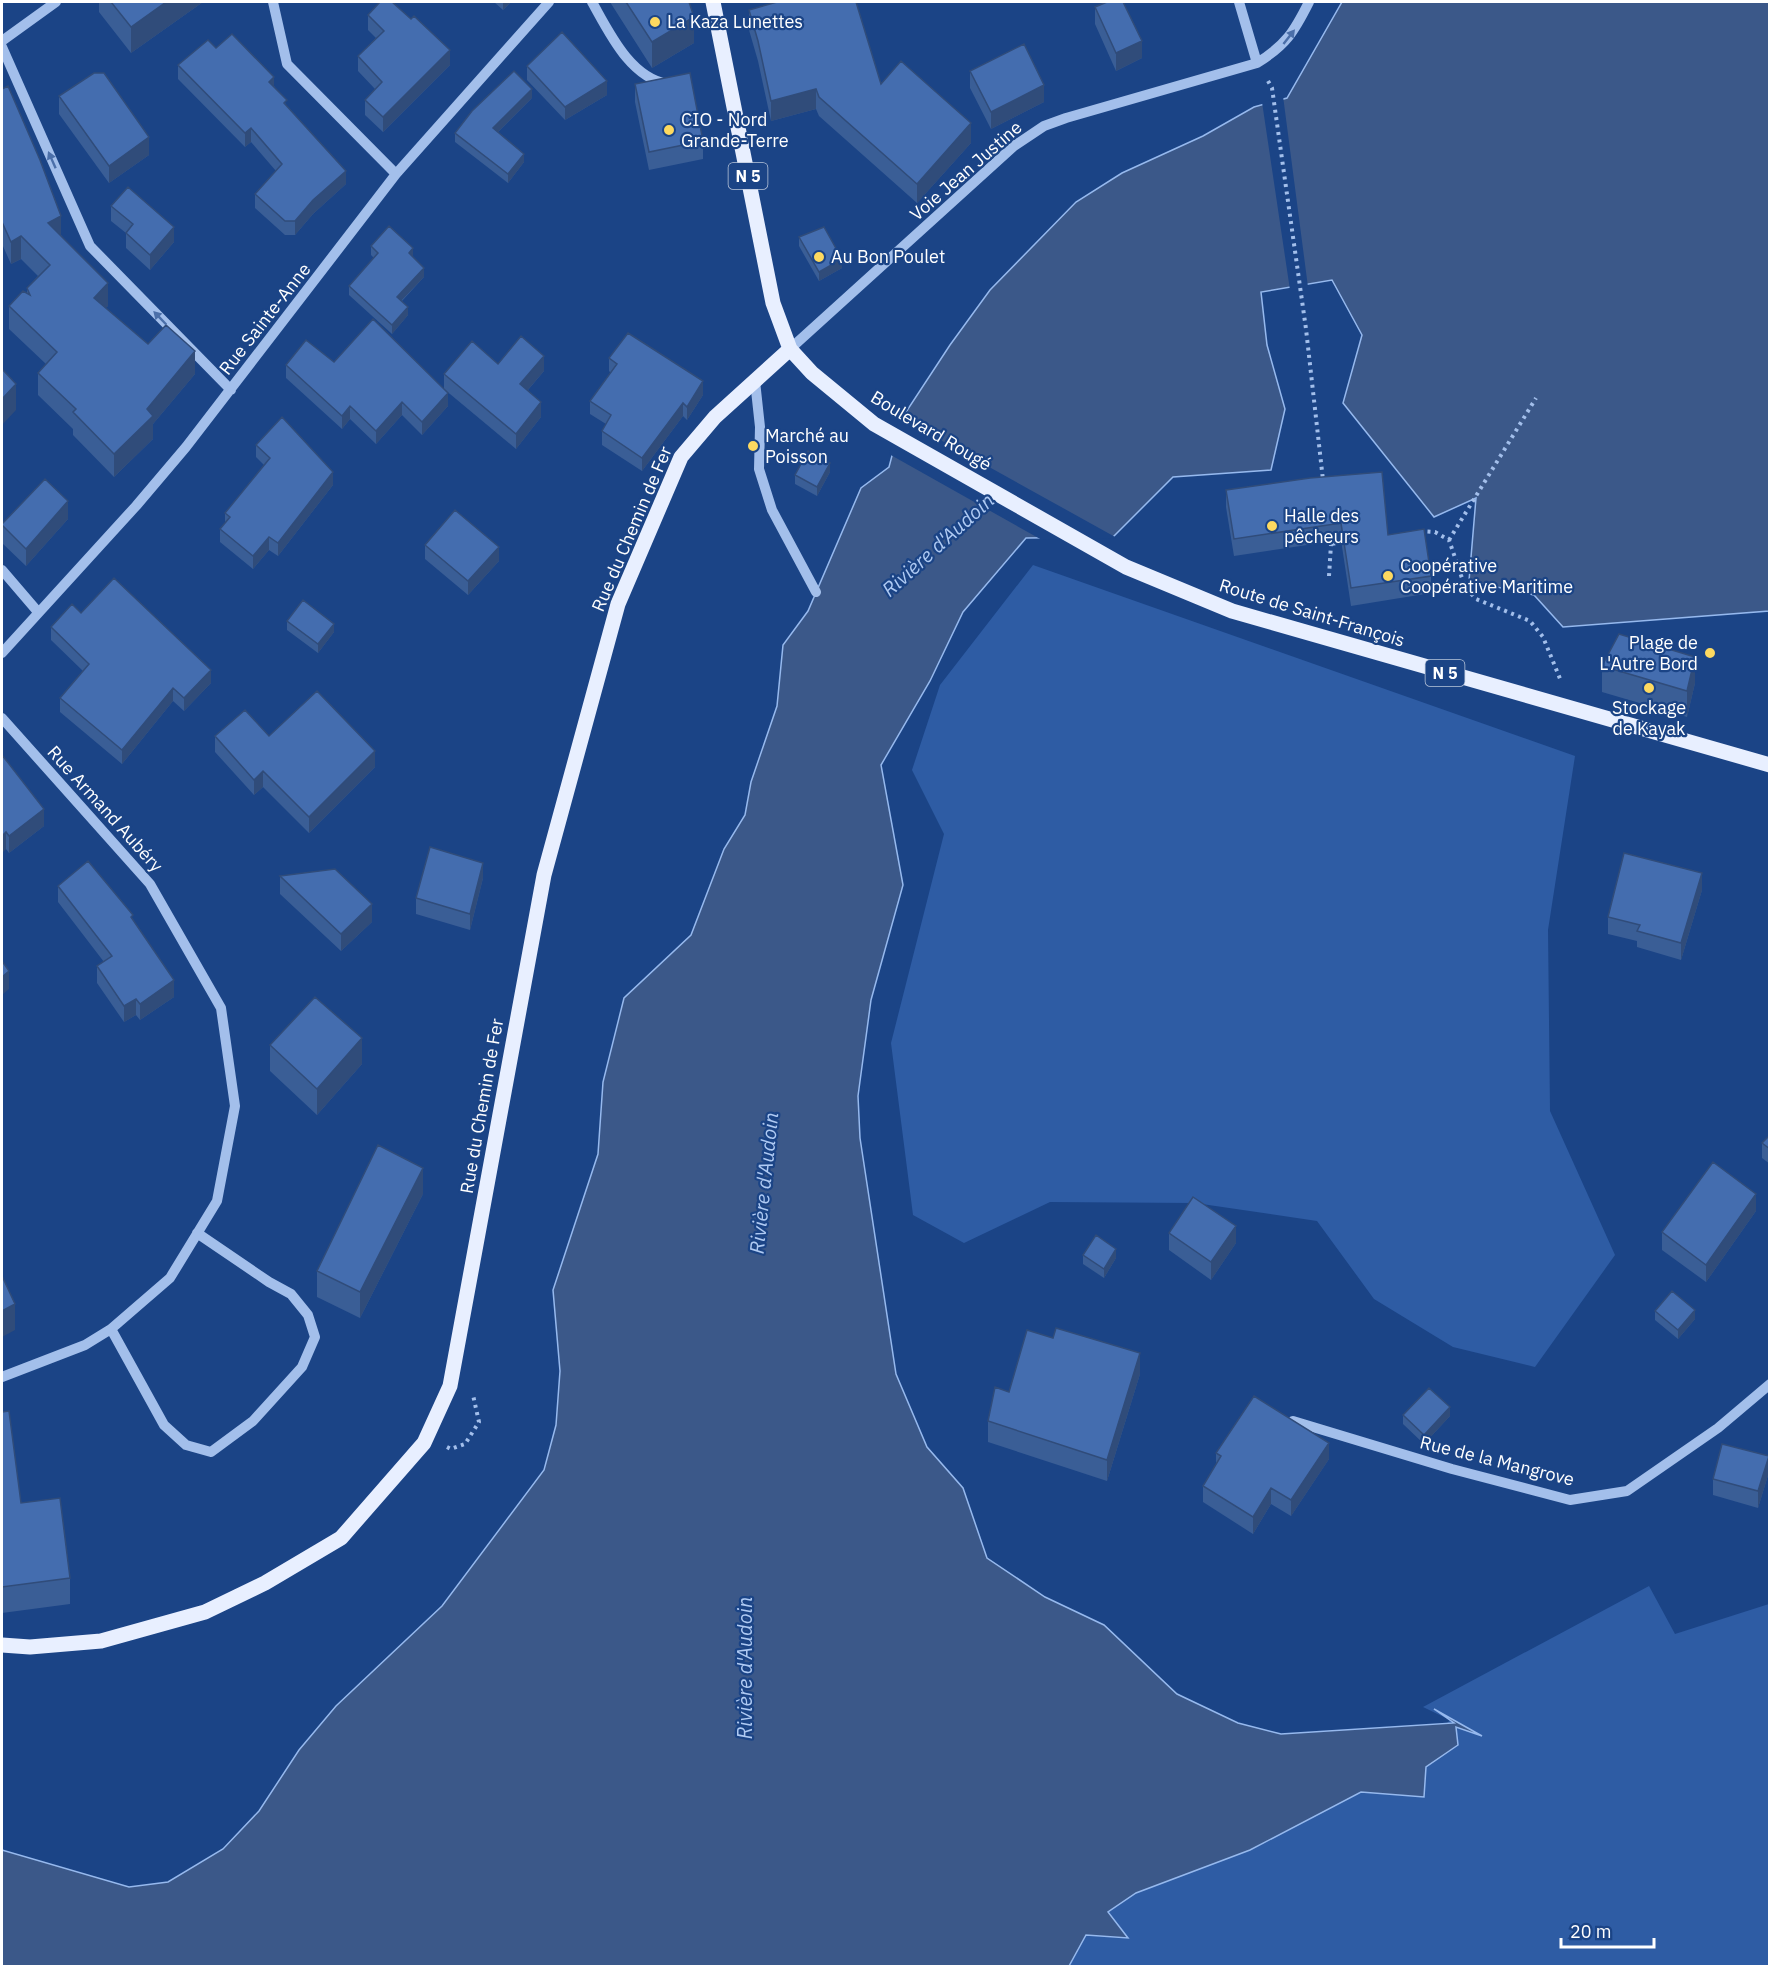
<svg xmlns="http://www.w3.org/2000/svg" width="1771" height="1968" font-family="'IBM Plex Sans',sans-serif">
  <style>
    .green { fill: #2e5ca4 }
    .water { fill: #3b5889; stroke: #96b9ee; stroke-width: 1.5 }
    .pier { fill: #1b4486 }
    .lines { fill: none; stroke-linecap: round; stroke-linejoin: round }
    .path { stroke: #a3bfeb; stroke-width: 4; stroke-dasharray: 3 4.5; stroke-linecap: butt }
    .minor { stroke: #a3bfeb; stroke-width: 10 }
    .major { stroke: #e8efff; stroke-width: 15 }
    .wall { fill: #3a5e96 }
    .shaded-wall { fill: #304c7a }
    .building { fill: #446daf; stroke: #304c7a; stroke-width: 1.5 }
    .oneway { fill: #4b6fa9 }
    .poi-dot { fill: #fdd960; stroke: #1b4486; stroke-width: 2 }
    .labels { text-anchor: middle; stroke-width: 4.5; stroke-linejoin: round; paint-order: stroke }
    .shield { fill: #1b4486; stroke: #bbc7db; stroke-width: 1.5 }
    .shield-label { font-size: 16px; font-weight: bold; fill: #fff }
    .poi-label { font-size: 18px; fill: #fff; stroke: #1b4486; text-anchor: start }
    .street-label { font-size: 18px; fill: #fff; stroke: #1b4486 }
    .water-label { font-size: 20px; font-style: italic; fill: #afcaf3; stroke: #1b4486 }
  </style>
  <rect width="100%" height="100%" fill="#1b4486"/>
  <path class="green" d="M1033 565 1575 756 1548 930 1550 1111 1615 1255 1535 1367 1453 1347 1374 1299 1317 1221 1195 1203 1050 1202 964 1243 913 1215 891 1043 944 834 912 770 940 685Z
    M1649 1586 1675 1634 1769 1604V1966H1063L1096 1921 1161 1858 1392 1780 1450 1720 1423 1707Z"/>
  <path class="water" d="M1342 2H1769V611L1563 627 1534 595 1469 581 1476 498 1434 517 1343 403 1362 335 1332 280 1261 292 1267 345 1285 409 1271 470 1173 477 1113 537 1026 538 963 612 930 681 881 765 903 885 871 1000 858 1096 860 1138 896 1374 927 1447 963 1488 987 1558 1045 1597 1104 1625 1177 1694 1238 1723 1281 1734 1454 1723 1434 1709 1482 1736 1456 1727 1458 1745 1426 1767 1424 1797 1361 1792 1250 1850 1136 1893 1108 1912 1128 1938 1086 1935 1069 1966H2V1850L129 1887 168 1882 223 1849 259 1811 299 1750 336 1706 442 1606 544 1470 556 1425 560 1371 553 1290 598 1154 603 1082 624 998 691 935 724 849 745 815 751 782 777 706 783 645 808 611 861 488 889 467 902 418 950 345 990 290 1076 202 1122 173 1203 136 1254 107 1287 98Z"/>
  <path class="pier" d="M1283 96 1308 287 1290 290 1262 102Z
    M899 417 1117 538 1042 540 889 454Z"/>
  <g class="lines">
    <path class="path" d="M1268 81 1272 88 1306 329 1323 480
      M1420 531 1435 532 1449 540 1465 587 1476 599 1530 621 1543 637 1561 681
      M1330 538 1331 544 1345 542
      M1449 540 1536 398
      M1329 576 1331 544
      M447 1447 451 1449 465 1444 479 1422 473 1395"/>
    <path class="minor" d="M273 2 287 64 396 174
      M592 2C609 32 630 78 668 84
      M1239 2 1257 63
      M2 41 56 2
      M2 47 90 246 231 390
      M790 349 1014 146 1044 126 1066 118 1257 63C1286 45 1294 32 1309 2
      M755 381 760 427 759 469 772 510 816 592
      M2 570 38 612
      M2 653 136 506 186 447 396 174 549 2
      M2 718 150 884 221 1008 235 1106 217 1201 170 1278 111 1329 85 1345 2 1377
      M111 1329 164 1425 186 1445 211 1452 253 1421 302 1367 315 1337 308 1315 291 1294 269 1282 197 1233
      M1293 1421 1452 1469 1570 1500 1627 1491 1718 1428 1770 1384"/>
    <path class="major" d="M713 2 773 303 790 349 812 373 874 424 1126 567 1232 611 1770 765
      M2 1645 30 1647 101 1641 205 1612 265 1583 341 1538 424 1443 450 1386 544 875 618 604 681 457 715 417 790 349"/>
  </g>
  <path class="wall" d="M99 2H203L131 53 99 12Z
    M494 2H511L503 10Z
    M610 2H689L694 43 652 68Z
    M776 2H856L881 84 971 143 917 203 819 116 816 109 771 121 758 61 749 30V10Z
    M1095 7 1142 58 1116 71 1095 24Z
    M368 15 411 19 450 65 383 132 365 115V100L375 89 358 71V56L376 38 368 30Z
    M216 48 274 86 287 106 346 184 313 214 295 235H285L255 208V194L276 171 251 142 245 147 178 79V65Z
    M527 66 607 95 565 120 527 80Z
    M970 71 1044 102 991 129 970 88Z
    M635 84 703 141V159L649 170 635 102Z
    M2 89 61 235 108 306 105 308 148 344 195 374 153 424V439L114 477 73 435V429L38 395V373L46 364 9 329V306L27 293V288L38 276 21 259 11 264 2 244Z
    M59 96 149 155 109 183 59 114Z
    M532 98 498 132 524 162 508 183 455 142V133Z
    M111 206 174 242 150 270 126 248V233L111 221Z
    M799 237 842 268 819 281 799 246Z
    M371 246 413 257 424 277 402 301 408 315 392 334 349 295V286L374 258 371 255Z
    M609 358 703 395 687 420 683 416 642 471 602 445V431L606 424 590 414V401L611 373 609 371Z
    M334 362 448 406 422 435 402 415 376 444 350 419 342 429 286 378V365Z
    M498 364 544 371 528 390 541 417 516 449 444 389V374Z
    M256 445 333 485 278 556 269 550 253 569 220 542V529L225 523V513L264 465 256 457Z
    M830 472 817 496 795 484V475Z
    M1226 490 1388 535 1431 576V593L1351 606 1341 540 1234 556 1226 507Z
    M68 519 26 566 2 543V524Z
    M425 545 499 561 468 595 425 559Z
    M81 613 211 683 184 711 173 701 122 764 60 712V698L83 671 51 640V627Z
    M287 621 334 632 318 653 287 630Z
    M1602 666 1695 683 1687 717 1602 692Z
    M215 736H269L375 767 309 833 263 787 254 795 215 752Z
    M2 755 44 826 9 853 6 849Z
    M280 876 372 922 341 951 280 894Z
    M483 878 470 930 416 914V898Z
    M58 886 133 920 174 997 140 1020 136 1015 124 1022 97 983V966L104 962 58 902Z
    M1702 890 1681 960 1637 947V941L1608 934V917Z
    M270 1045 362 1064 317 1115 270 1071Z
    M1770 1135V1164L1762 1158V1143Z
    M423 1194 360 1318 317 1297V1271Z
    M1756 1211 1706 1282 1662 1250V1232Z
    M1169 1233 1236 1243 1211 1280 1169 1250Z
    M1083 1255 1116 1258 1104 1278 1083 1264Z
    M1655 1311 1695 1319 1678 1339 1655 1320Z
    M1140 1374 1107 1481 988 1442V1421L1009 1392Z
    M2 1412 21 1503 70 1578V1604L2 1613Z
    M1403 1415 1450 1416 1424 1444 1403 1424Z
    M1216 1453 1329 1459 1291 1516 1271 1504 1253 1534 1203 1502V1486L1216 1465Z
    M1769 1472 1758 1508 1713 1495V1479Z"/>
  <path class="shaded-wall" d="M166 2H203L131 53V27Z
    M503 2H511L503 10Z
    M694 17V43L652 68V42Z
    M1142 41V58L1116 71V53Z
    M450 50V65L383 132V117Z
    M274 77V90L269 82Z
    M607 81V95L565 120V107Z
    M1044 85V102L991 129V112Z
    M532 89V98L493 137V128Z
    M816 89V109L771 121V101Z
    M971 123V143L917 203V184Z
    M251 128V142L245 147V133Z
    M149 137V155L109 183V166Z
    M524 154V162L508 183V174Z
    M346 171V184L313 214 295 235V221L313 200Z
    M61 216V239L48 223Z
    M174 227V242L150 270V255Z
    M21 236V259L11 264V242Z
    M413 248V257L409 262V253Z
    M842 259V268L819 281V272Z
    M424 268V277L397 305V297Z
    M108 283V306L94 321V298Z
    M408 307V315L392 334V325Z
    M195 351V374L153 424V439L114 477V454L147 409Z
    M544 356V371L520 399V384Z
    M703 381V395L687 420V407Z
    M16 384V410L2 425V399Z
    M448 393V406L422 435V422Z
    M402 402V415L376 444V431Z
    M541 402V417L516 449V434Z
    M683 403V416L642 471V458Z
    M350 406V419L342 429V416Z
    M830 463V472L817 496V487Z
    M333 472V485L278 556V543Z
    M68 501V519L26 566V549Z
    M269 537V550L253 569V556Z
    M499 547V561L468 595V581Z
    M334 624V632L318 653V644Z
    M1695 657V683L1687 717V691Z
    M211 670V683L184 711V698Z
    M173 688V701L122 764V750Z
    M375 751V767L309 833V817Z
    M263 771V787L254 795V780Z
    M44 809V826L9 853V836Z
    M6 832V849L2 853V836Z
    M483 863V878L470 930V914Z
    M1702 873V890L1681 960V943Z
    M372 904V922L341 951V934Z
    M9 971V989L2 995V977Z
    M174 980V997L140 1020V1004Z
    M136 999V1015L124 1022V1006Z
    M362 1038V1064L317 1115V1089Z
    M423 1168V1194L360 1318V1292Z
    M1756 1194V1211L1706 1282V1265Z
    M1236 1226V1243L1211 1280V1262Z
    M1116 1249V1258L1104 1278V1269Z
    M15 1304V1330L2 1337V1311Z
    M1695 1310V1319L1678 1339V1330Z
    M1140 1353V1374L1107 1481V1460Z
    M1450 1407V1416L1424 1444V1435Z
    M1329 1443V1459L1291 1516V1500Z
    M1769 1456V1472L1758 1508V1491Z
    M1271 1488V1504L1253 1534V1517Z"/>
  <path class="building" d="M111 2H166L131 27Z
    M380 2H392L411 19 414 16 450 50 383 117 365 100 382 82 358 56 384 31 368 15Z
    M626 2H689L694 17 652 42Z
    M777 2H856L881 84 901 61 971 123 917 184 819 97 816 89 771 101 758 41 749 10Z
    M1107 2H1123L1142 41 1116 53 1095 7Z
    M562 32 607 81 565 107 527 66Z
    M232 34 274 77 269 82 287 100 284 103 346 171 313 200 295 221H285L255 194 282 164 251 128 245 133 178 65 208 40 216 48Z
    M1024 44 1044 85 991 112 970 71Z
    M514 71 532 89 493 128 524 154 508 174 455 133 472 111Z
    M94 73H104L149 137 109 166 59 96Z
    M690 73 703 141 649 152 635 84Z
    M8 86 40 160 61 216 48 223 108 283 94 298 148 344 166 325 195 351 147 409 153 416 114 454 73 412 76 409 38 373 57 352 9 306 23 291 30 295 27 288 50 265 21 236 11 242 2 222V89Z
    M128 187 174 227 150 255 126 233 133 224 111 206Z
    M389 226 413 248 409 253 424 268 397 297 408 307 392 325 349 286 378 253 371 246Z
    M824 227 842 259 819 272 799 237Z
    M373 319 448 393 422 422 402 402 376 431 350 406 342 416 286 365 306 340 334 362Z
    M628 333 703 381 687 407 683 403 642 458 602 431 611 415 590 401 617 364 609 358Z
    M521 336 544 356 520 384 541 402 516 434 444 374 472 341 498 364Z
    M2 369 16 384 2 399Z
    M282 417 333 472 278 543 269 537 253 556 220 529 230 517 225 513 270 458 256 445Z
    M808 451 830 463 817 487 795 475Z
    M1382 472 1388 535 1424 529 1431 576 1351 588 1341 523 1234 539 1226 490 1310 478Z
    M45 479 68 501 26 549 2 525V524Z
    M455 510 499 547 468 581 425 545Z
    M114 578 211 670 184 698 173 688 122 750 60 698 89 664 51 627 72 604 81 613Z
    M303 600 334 624 318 644 287 621Z
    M1619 634 1695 657 1687 691 1602 666Z
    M317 691 375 751 309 817 263 771 254 780 215 736 245 710 269 736Z
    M2 755 44 809 9 836 6 832 2 836Z
    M430 847 483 863 470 914 416 898Z
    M1624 853 1702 873 1681 943 1637 931 1640 925 1608 917Z
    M88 861 133 915 131 917 174 980 140 1004 136 999 124 1006 97 966 112 956 58 886Z
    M335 869 372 904 341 934 280 876Z
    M2 961 9 971 2 977Z
    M315 997 362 1038 317 1089 270 1045Z
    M1770 1135V1149L1762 1143Z
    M378 1145 423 1168 360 1292 317 1271Z
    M1713 1162 1756 1194 1706 1265 1662 1232Z
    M1193 1197 1236 1226 1211 1262 1169 1233Z
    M1096 1235 1116 1249 1104 1269 1083 1255Z
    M2 1276 15 1304 2 1311Z
    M1672 1291 1695 1310 1678 1330 1655 1311Z
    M1056 1328 1140 1353 1107 1460 988 1421 995 1387 1009 1392 1027 1330 1053 1338Z
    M1429 1388 1450 1407 1424 1435 1403 1415Z
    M1254 1396 1329 1443 1291 1500 1271 1488 1253 1517 1203 1486 1221 1456 1216 1453Z
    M9 1411 21 1503 60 1498 70 1578 2 1587V1412Z
    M1722 1444 1769 1456 1758 1491 1713 1479Z"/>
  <defs><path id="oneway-solid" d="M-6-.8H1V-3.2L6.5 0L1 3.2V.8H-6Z" transform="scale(1.5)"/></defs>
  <g class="oneway">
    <use href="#oneway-solid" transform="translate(1289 37) rotate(-52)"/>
    <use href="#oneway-solid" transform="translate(52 160) rotate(-114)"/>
    <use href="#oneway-solid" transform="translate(160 318) rotate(-134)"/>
  </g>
  <g class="poi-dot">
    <circle cx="655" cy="22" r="6"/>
    <circle cx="669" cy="130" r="6"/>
    <circle cx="819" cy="257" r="6"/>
    <circle cx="753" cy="446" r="6"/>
    <circle cx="1272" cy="526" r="6"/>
    <circle cx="1388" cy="576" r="6"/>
    <circle cx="1710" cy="653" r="6"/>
    <circle cx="1649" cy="688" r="6"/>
  </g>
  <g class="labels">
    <g class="shield">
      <rect x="728.5" y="163" width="39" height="26" rx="4.5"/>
      <rect x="1425.5" y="660" width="39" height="26" rx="4.5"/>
    </g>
    <g class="shield-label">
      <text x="748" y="182">N 5</text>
      <text x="1445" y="679">N 5</text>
    </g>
    <g class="poi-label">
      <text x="667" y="28">La Kaza Lunettes</text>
      <text x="681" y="126">CIO - Nord<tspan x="681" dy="21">Grande-Terre</tspan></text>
      <text x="831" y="263">Au Bon Poulet</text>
      <text x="765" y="442">Marché au<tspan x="765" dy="21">Poisson</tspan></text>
      <text x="1284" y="522">Halle des<tspan x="1284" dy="21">pêcheurs</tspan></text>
      <text x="1400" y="572">Coopérative<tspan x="1400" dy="21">Coopérative Maritime</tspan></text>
      <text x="1698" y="649" text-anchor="end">Plage de<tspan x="1698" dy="21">L'Autre Bord</tspan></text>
      <text x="1649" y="714" text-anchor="middle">Stockage<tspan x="1649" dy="21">de Kayak</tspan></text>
    </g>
    <g class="street-label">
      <text transform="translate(966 171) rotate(-41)" y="6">Voie Jean Justine</text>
      <text transform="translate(265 319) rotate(-52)" y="6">Rue Sainte-Anne</text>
      <text transform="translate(931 431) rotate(31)" y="6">Boulevard Rougé</text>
      <text transform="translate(632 529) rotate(-67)" y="6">Rue du Chemin de Fer</text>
      <text transform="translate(1312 613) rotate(17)" y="6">Route de Saint-François</text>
      <text transform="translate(105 809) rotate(48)" y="6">Rue Armand Aubéry</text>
      <text transform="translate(482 1106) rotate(-80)" y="6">Rue du Chemin de Fer</text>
      <text transform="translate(1497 1461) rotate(14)" y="6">Rue de la Mangrove</text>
    </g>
    <g class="water-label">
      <text transform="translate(938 545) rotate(-42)" y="7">Rivière d'Audoin</text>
      <text transform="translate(764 1183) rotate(-84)" y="7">Rivière d'Audoin</text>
      <text transform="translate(745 1668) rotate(-90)" y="7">Rivière d'Audoin</text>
    </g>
  </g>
  <rect width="1771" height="1968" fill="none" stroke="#ffffff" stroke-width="6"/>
  <path d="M1561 1938v9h93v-9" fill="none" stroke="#ffffff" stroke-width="3"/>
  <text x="1570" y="1938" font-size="18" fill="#ffffff" stroke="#1b4486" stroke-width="4.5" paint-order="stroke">20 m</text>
</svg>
